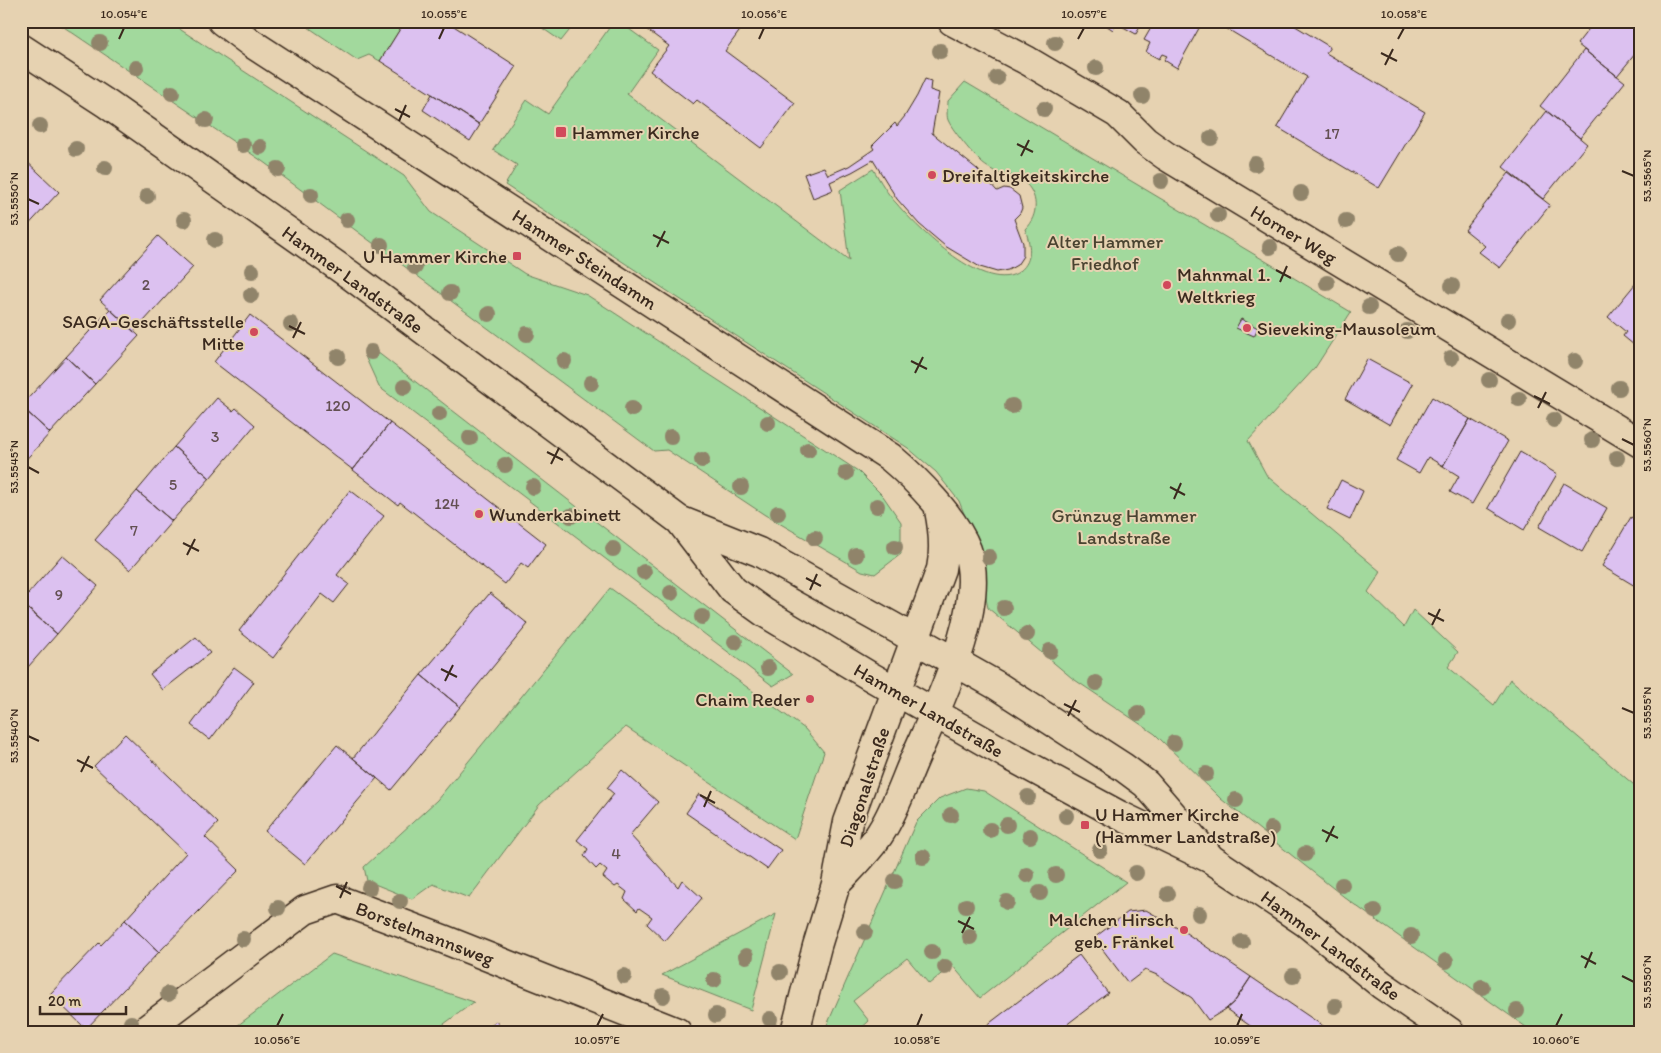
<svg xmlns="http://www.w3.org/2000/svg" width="1661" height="1053" font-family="Itim,sans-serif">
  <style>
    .green { fill: #a2d99d; stroke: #6e825e }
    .building { fill: #dcc1f0; stroke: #3b2a1e }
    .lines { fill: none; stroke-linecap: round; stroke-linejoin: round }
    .street-casing { stroke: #3b2a1e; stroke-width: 31 }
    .secondary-casing { stroke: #3b2a1e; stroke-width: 31 }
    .street { stroke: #e6d2b1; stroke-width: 28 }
    .secondary { stroke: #e6d2b1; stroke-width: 28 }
    .tree { fill: #90846b }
    .ticks { fill: none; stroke: #3b2a1e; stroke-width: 2 }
    .poi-dot { fill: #d1495b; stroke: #e6d2b1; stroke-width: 2 }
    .labels { text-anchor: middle; stroke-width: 4; stroke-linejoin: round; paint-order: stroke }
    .number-label { font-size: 16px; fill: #635052 }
    .poi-label { font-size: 19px; fill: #3b2a1e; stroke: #e6d2b1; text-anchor: start }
    .street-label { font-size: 19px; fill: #3b2a1e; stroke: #e6d2b1 }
    .park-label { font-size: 19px; fill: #4a4431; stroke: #e6d2b1 }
    .neatline { fill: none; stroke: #3b2a1e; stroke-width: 2 }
    .ticks-label { font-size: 12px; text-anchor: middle; fill: #3b2a1e }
  </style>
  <rect width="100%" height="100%" fill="#e6d2b1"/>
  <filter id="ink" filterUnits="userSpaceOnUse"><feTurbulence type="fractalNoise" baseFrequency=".02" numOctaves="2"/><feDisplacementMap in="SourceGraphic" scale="10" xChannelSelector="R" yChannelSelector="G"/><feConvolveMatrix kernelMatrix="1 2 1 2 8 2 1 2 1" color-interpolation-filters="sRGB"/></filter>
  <g filter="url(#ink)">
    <path class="green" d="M55 21H174L181 30 404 176 431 212 525 274 587 295 858 471 883 496 901 522V554L875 574 862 571 765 515 667 450 654 451 262 161Z
      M299 21H405L380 61 369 55 357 60Z
      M532 21H577L561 41Z
      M614 21H618L658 50 627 94 849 261 840 190 873 169C880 180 887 194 897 204 917 228 987 297 1020 271 1034 260 1030 243 1025 229 1039 215 1039 194 1023 181 1013 173 1006 177 998 173 992 170 983 165 979 160 972 154 951 128 948 120 946 114 948 107 948 101L965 82 1351 312 1315 368 1248 441 1267 476 1381 572 1368 592 1404 627 1413 610 1458 652 1448 667 1494 705 1510 679 1640 790V1032H1533L1348 900 1221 799 1155 734 1072 678 988 608 974 539 959 501 936 472 908 448 505 185 517 165 493 150 527 100 548 114Z
      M368 345 793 674 773 686 379 387 364 354Z
      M610 588 805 729 824 752 795 839 626 727 539 805 469 898 433 884 412 899 367 881 364 867 437 800Z
      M966 788 984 791 1126 882 980 998 952 965 929 984 907 958 853 1001 869 1021 857 1032H824L916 822 940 798Z
      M776 914 751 1010 662 975Z
      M332 954 474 1002 433 1032H229Z"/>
    <path class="building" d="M405 21H446L516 66 479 124 380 61Z
      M635 21H691L694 24 695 21H747L725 51 795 103 761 148 697 100 693 104 650 71 669 46Z
      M1100 21H1143L1136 34 1116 23 1113 30Z
      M1155 21H1203L1177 68 1164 60 1167 56 1162 54 1159 59 1146 52 1150 43 1144 40Z
      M1221 21H1287L1330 47 1326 53 1425 112 1379 188 1277 127 1307 77 1219 24Z
      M1595 21H1640V48L1617 76 1577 44Z
      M1584 50 1625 82 1580 138 1540 106Z
      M925 79 931 81 930 90 939 93 932 133 977 169 997 191 1004 188 1010 189 1019 196 1022 208 1020 213 1014 219 1023 243V256L1017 265 1008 270 997 272 980 267 945 246 919 224 897 199 873 160 852 172 830 182 833 190 813 198 804 174 824 167 828 175 849 166 874 149 872 146 895 123 897 126 905 116 917 96Z
      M432 94 480 125 470 141 423 110Z
      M1547 111 1587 144 1543 199 1503 167Z
      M21 156 59 192 21 233Z
      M1509 173 1550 205 1500 268 1479 252 1485 246 1465 230Z
      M158 236 193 267 134 332 100 300Z
      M1640 278V350L1623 336 1626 332 1608 317Z
      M110 309 139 336 95 384 66 357Z
      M250 315 390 423 353 470 214 362Z
      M1241 319 1258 328 1254 336 1236 328Z
      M66 357 95 384 50 433 21 406Z
      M1367 359 1413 384 1390 425 1345 399Z
      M1432 397 1470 419 1443 466 1428 457 1419 473 1396 460Z
      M217 398 233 411 236 408 255 425 210 478 174 447Z
      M25 410 50 433 21 465V414Z
      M1470 419 1508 441 1472 504 1450 492 1459 476 1443 466Z
      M390 423 546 544 528 568 521 563 505 584 400 502 398 505 353 470Z
      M174 447 210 478 172 521 137 491Z
      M1520 452 1557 474 1524 530 1488 508Z
      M1341 480 1363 491 1350 520 1327 509Z
      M1564 483 1607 508 1582 552 1539 527Z
      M350 490 384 516 337 575 349 584 334 603 322 594 273 658 239 631Z
      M137 491 172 521 130 570 95 540Z
      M1631 517 1640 522V589L1602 566Z
      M62 555 98 586 57 634 21 602Z
      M490 593 528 624 460 707 421 675Z
      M21 603 57 634 21 675Z
      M196 637 210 653 163 690 150 674Z
      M234 667 254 682 210 740 191 725Z
      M421 675 460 707 391 790 353 758Z
      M125 734 218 823 205 837 239 870 159 952 125 920 186 853 94 766Z
      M337 745 377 778 305 864 265 831Z
      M622 770 658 802 630 835 678 887 682 880 702 898 665 941 647 924 652 917 639 908 637 911 624 899 627 892 618 885 615 887 603 877 607 871 600 865 596 869 584 856 588 849 577 840 614 794 607 788Z
      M699 794 781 850 767 869 686 813Z
      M1146 910 1186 933 1251 977 1235 1001 1226 1009 1208 1020 1192 998 1157 975 1145 970 1128 983 1094 938 1128 912Z
      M125 920 159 952 86 1029 50 994 99 943 101 945Z
      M1079 955 1108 993 1057 1032H978Z
      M1251 977 1332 1032H1259L1226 1009 1235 1001Z
      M496 1021 504 1032H481Z"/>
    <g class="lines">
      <defs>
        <path id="street" d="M952 21 1028 61 1118 114 1145 141 1166 156 1640 443
          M143 1032 305 910 337 899 443 939 677 1032"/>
        <path id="secondary" d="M222 21 251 43 890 457C916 479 955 518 967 550 988 606 937 707 914 760 904 783 895 810 881 832 871 849 850 869 836 884
          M21 48 107 104 350 275 679 520 759 552 897 629 996 685 1123 767 1146 784 1211 859
          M680 521 733 590 765 613 868 675 1010 756 1119 815 1211 859 1305 922 1382 985 1450 1032
          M795 1032 817 946 836 884 848 822 941 569C945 549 943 530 939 510"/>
      </defs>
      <use href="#street" class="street-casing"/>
      <use href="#secondary" class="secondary-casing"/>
      <use href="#street" class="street"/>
      <use href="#secondary" class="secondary"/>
    </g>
    <g class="tree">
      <circle cx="100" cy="43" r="8"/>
      <circle cx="1055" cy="43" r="8"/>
      <circle cx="940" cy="51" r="8"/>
      <circle cx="136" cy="68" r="8"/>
      <circle cx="1096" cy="68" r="8"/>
      <circle cx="997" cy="78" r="8"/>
      <circle cx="172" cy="93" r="8"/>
      <circle cx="1142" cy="96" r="8"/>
      <circle cx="1044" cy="109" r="8"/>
      <circle cx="206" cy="120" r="8"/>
      <circle cx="40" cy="126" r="8"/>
      <circle cx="1211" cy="138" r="8"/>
      <circle cx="243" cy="145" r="8"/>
      <circle cx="260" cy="147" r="8"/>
      <circle cx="76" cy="149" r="8"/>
      <circle cx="1255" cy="164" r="8"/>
      <circle cx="105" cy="168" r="8"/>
      <circle cx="278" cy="169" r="8"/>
      <circle cx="1161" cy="181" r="8"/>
      <circle cx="1301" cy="193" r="8"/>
      <circle cx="311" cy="195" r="8"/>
      <circle cx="147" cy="196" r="8"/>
      <circle cx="1218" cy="215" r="8"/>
      <circle cx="184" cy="220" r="8"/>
      <circle cx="347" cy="220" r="8"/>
      <circle cx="1346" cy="221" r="8"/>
      <circle cx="215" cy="240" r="8"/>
      <circle cx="381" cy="245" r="8"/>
      <circle cx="1270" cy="247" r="8"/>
      <circle cx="1398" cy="254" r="8"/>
      <circle cx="415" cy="267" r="8"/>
      <circle cx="252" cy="271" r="8"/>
      <circle cx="1327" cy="283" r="8"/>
      <circle cx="1452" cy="286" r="8"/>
      <circle cx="450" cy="293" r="8"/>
      <circle cx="251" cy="295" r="8"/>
      <circle cx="1369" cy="307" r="8"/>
      <circle cx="489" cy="314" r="8"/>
      <circle cx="1508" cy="320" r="8"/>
      <circle cx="291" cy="324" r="8"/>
      <circle cx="1407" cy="331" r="8"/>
      <circle cx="527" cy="334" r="8"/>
      <circle cx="371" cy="352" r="8"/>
      <circle cx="338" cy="357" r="8"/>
      <circle cx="1451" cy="358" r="8"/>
      <circle cx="564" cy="361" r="8"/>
      <circle cx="1575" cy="361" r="8"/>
      <circle cx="1489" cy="380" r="8"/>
      <circle cx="591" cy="383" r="8"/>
      <circle cx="404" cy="387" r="8"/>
      <circle cx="1619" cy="388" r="8"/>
      <circle cx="1519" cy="399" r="8"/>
      <circle cx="1012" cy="406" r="8"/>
      <circle cx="632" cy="409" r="8"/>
      <circle cx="439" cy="414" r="8"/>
      <circle cx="1554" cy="420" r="8"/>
      <circle cx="768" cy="423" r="8"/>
      <circle cx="671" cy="437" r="8"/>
      <circle cx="470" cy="438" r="8"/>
      <circle cx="1592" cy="440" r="8"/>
      <circle cx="808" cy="450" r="8"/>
      <circle cx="1617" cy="458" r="8"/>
      <circle cx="702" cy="460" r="8"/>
      <circle cx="505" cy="465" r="8"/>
      <circle cx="846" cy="473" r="8"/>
      <circle cx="533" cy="487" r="8"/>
      <circle cx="741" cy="487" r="8"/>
      <circle cx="877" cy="506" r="8"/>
      <circle cx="778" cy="513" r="8"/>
      <circle cx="571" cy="516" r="8"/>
      <circle cx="815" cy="538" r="8"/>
      <circle cx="895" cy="547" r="8"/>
      <circle cx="613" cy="549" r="8"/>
      <circle cx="856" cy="555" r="8"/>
      <circle cx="989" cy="557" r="8"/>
      <circle cx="644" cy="572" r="8"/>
      <circle cx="671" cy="593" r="8"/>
      <circle cx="1004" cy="608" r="8"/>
      <circle cx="702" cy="617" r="8"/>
      <circle cx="1027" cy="634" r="8"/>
      <circle cx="735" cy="642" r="8"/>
      <circle cx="1050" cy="651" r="8"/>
      <circle cx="768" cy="668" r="8"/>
      <circle cx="1096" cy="683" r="8"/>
      <circle cx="1138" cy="713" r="8"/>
      <circle cx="1174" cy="743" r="8"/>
      <circle cx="1206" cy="774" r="8"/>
      <circle cx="1028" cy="797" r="8"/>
      <circle cx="1236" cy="800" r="8"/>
      <circle cx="951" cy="815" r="8"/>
      <circle cx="1066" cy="816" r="8"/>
      <circle cx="1007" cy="825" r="8"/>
      <circle cx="1271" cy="829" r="8"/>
      <circle cx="990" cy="830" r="8"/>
      <circle cx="1030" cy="836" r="8"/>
      <circle cx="1100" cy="850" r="8"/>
      <circle cx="1305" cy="854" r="8"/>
      <circle cx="923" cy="857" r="8"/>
      <circle cx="1136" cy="873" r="8"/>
      <circle cx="1027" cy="875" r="8"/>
      <circle cx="1056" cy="875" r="8"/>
      <circle cx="895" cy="881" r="8"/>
      <circle cx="1342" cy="885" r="8"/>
      <circle cx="369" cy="888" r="8"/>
      <circle cx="1040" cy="893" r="8"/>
      <circle cx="1168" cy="894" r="8"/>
      <circle cx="400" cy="901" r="8"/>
      <circle cx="1007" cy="902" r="8"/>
      <circle cx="966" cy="906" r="8"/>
      <circle cx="278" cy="908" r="8"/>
      <circle cx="1375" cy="911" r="8"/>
      <circle cx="1199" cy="914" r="8"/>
      <circle cx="865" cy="932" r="8"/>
      <circle cx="1411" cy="936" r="8"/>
      <circle cx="970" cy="937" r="8"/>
      <circle cx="243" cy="939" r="8"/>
      <circle cx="1242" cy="942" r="8"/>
      <circle cx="932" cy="952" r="8"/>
      <circle cx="746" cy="956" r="8"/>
      <circle cx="1446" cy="961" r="8"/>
      <circle cx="945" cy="967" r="8"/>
      <circle cx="780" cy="972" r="8"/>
      <circle cx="624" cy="976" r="8"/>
      <circle cx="1293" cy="976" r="8"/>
      <circle cx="714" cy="980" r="8"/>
      <circle cx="1482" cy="987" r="8"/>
      <circle cx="168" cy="994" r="8"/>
      <circle cx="663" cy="996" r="8"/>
      <circle cx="1335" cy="1006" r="8"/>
      <circle cx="1517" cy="1011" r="8"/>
      <circle cx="716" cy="1015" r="8"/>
      <circle cx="770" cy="1019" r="8"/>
      <circle cx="131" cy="1023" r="8"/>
    </g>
  </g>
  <path class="ticks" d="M119 39 124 28M439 39 444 28M759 39 764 28M1078 39 1084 28M1398 39 1404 28M1381 53 1397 61M1385 65 1393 49M395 109 410 117M399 121 406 105M1017 144 1033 152M1021 156 1029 140M1622 171 1634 176M28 199 39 204M653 235 669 243M657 247 665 231M1276 270 1291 278M1280 282 1287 266M289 326 305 334M293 338 301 322M911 361 927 369M915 373 923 357M1534 396 1550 404M1538 408 1546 392M1622 439 1634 445M547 452 563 460M551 464 559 448M28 467 39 473M1170 487 1185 495M1174 499 1181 483M183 543 199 551M187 555 195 539M806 578 821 586M810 590 817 574M1428 613 1444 621M1432 625 1440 609M441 669 457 677M445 681 453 665M1064 704 1080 712M1622 708 1634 713M1068 716 1076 700M28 736 39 741M77 760 93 768M81 772 89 756M700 795 715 803M704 807 711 791M1322 830 1338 838M1326 842 1334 826M336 886 351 894M340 898 347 882M958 921 974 929M962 933 970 917M1581 956 1596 964M1585 968 1592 952M1622 976 1634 982M277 1026 283 1014M597 1026 603 1014M917 1026 922 1014M1237 1026 1242 1014M1556 1026 1562 1014"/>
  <g class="poi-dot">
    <rect x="555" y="126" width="12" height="12" rx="2.5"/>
    <circle cx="932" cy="175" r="5"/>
    <rect x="512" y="251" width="10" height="10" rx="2.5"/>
    <circle cx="1167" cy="285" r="5"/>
    <circle cx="1247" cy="328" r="5"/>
    <circle cx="254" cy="332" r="5"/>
    <circle cx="479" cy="514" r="5"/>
    <circle cx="810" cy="699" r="5"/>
    <rect x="1080" y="820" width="10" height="10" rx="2.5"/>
    <circle cx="1184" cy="930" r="5"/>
  </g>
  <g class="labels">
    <g class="number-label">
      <text x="1332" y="139">17</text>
      <text x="146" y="290">2</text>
      <text x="338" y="411">120</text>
      <text x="215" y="442">3</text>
      <text x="173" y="490">5</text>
      <text x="447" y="509">124</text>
      <text x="134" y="536">7</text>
      <text x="59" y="600">9</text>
      <text x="616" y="859">4</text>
    </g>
    <g class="poi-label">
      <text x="572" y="139">Hammer Kirche</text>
      <text x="942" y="182">Dreifaltigkeitskirche</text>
      <text x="507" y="263" text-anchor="end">U Hammer Kirche</text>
      <text x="1177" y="281">Mahnmal 1.<tspan x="1177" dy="22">Weltkrieg</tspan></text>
      <text x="244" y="328" text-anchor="end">SAGA-Geschäftsstelle<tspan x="244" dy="22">Mitte</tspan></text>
      <text x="1257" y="335">Sieveking-Mausoleum</text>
      <text x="489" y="521">Wunderkabinett</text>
      <text x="800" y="706" text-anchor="end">Chaim Reder</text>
      <text x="1095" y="821">U Hammer Kirche<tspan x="1095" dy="22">(Hammer Landstraße)</tspan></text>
      <text x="1174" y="926" text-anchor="end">Malchen Hirsch<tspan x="1174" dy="22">geb. Fränkel</tspan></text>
    </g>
    <g class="street-label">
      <text transform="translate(1294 234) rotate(31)" y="7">Horner Weg</text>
      <text transform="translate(585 259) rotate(33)" y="7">Hammer Steindamm</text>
      <text transform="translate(353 279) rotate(36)" y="7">Hammer Landstraße</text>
      <text transform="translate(929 710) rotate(30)" y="7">Hammer Landstraße</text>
      <text transform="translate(864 787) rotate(-72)" y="7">Diagonalstraße</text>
      <text transform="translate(425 933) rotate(21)" y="7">Borstelmannsweg</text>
      <text transform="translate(1331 945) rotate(37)" y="7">Hammer Landstraße</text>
    </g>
    <g class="park-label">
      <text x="1105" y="248">Alter Hammer<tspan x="1105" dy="22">Friedhof</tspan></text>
      <text x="1124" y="522">Grünzug Hammer<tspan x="1124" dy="22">Landstraße</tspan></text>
    </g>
  </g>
  <rect width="1661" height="1053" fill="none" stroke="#e6d2b1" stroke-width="55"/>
  <path d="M40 1006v8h86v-8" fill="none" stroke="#3b2a1e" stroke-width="2.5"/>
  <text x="48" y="1006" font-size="15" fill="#3b2a1e" stroke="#e6d2b1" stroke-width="4" paint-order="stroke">20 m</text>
  <rect x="28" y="28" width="1606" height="998" class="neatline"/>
  <g class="ticks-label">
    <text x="124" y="18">10.054°E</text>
    <text x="444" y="18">10.055°E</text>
    <text x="764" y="18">10.056°E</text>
    <text x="1084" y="18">10.057°E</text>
    <text x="1404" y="18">10.058°E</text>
    <text transform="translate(1647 176) rotate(-90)" y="4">53.5565°N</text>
    <text transform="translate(14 199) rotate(-90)" y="4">53.5550°N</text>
    <text transform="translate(1647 445) rotate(-90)" y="4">53.5560°N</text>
    <text transform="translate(14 467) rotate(-90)" y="4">53.5545°N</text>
    <text transform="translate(1647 713) rotate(-90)" y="4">53.5555°N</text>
    <text transform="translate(14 736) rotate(-90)" y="4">53.5540°N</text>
    <text transform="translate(1647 982) rotate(-90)" y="4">53.5550°N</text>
    <text x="277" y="1044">10.056°E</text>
    <text x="597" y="1044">10.057°E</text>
    <text x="917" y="1044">10.058°E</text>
    <text x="1237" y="1044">10.059°E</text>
    <text x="1556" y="1044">10.060°E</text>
  </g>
</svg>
